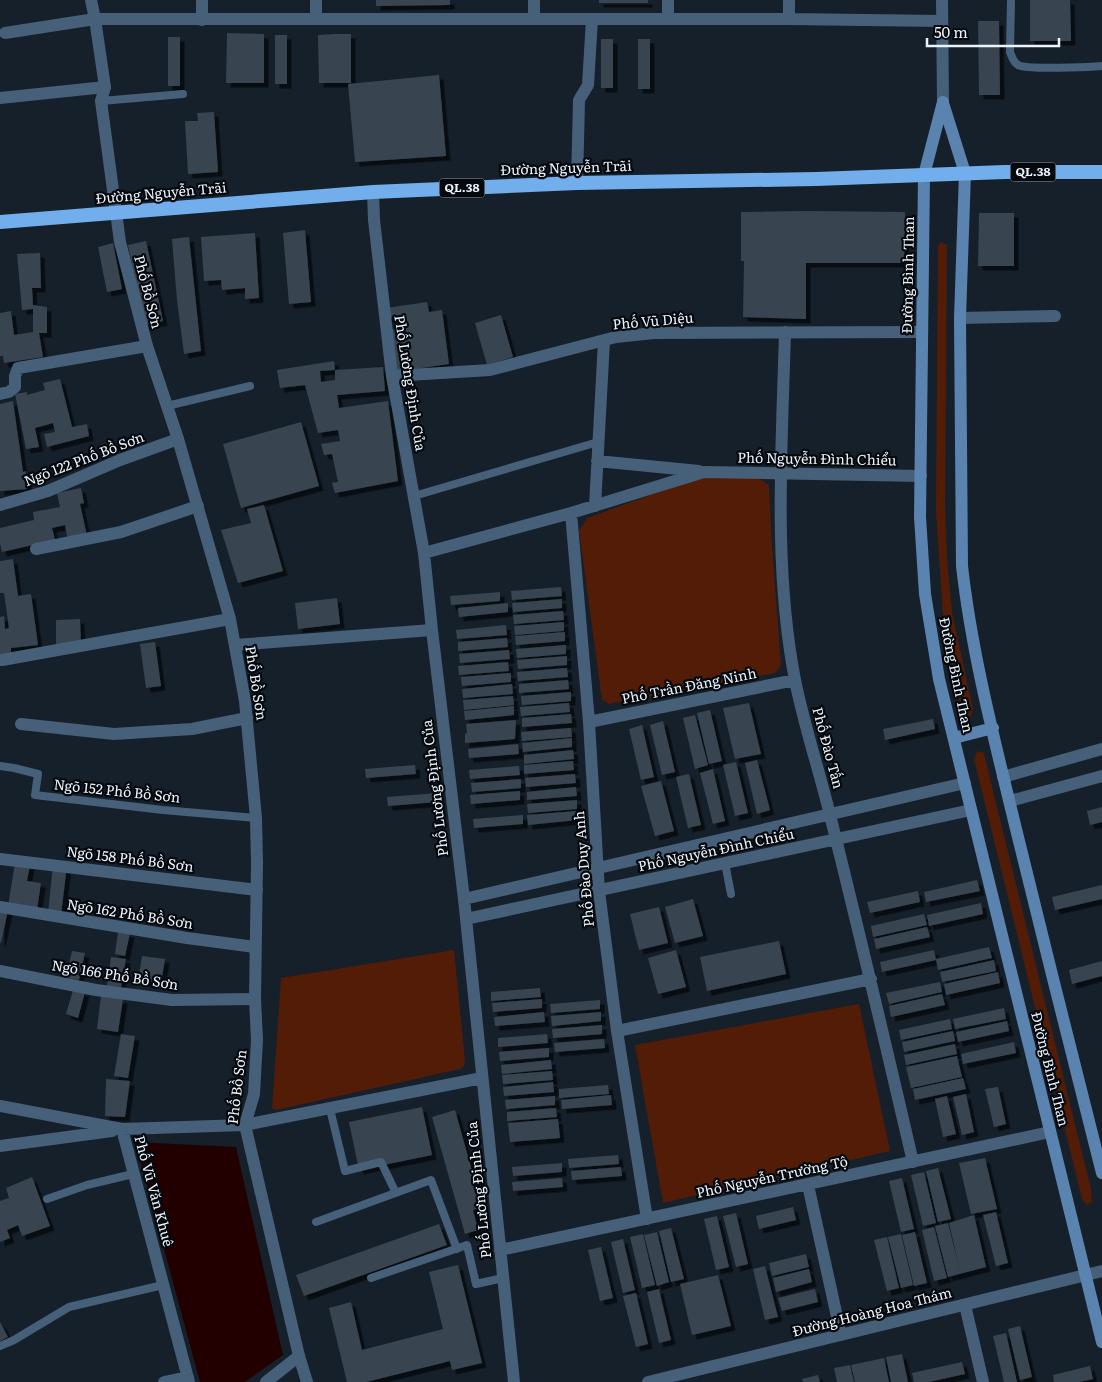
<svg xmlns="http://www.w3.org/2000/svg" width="1102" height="1382" font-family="Literata,serif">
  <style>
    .green { fill: #521c07 }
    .water { fill: #200 }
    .building { fill: #384451; fill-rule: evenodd; filter: url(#shadow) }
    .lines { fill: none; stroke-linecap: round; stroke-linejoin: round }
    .service { stroke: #46607a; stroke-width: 8 }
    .minor { stroke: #46607a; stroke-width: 12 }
    .tertiary { stroke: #46607a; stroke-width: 12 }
    .secondary { stroke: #5a84af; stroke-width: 12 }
    .trunk { stroke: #71aeeb; stroke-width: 14 }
    .labels { text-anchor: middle; stroke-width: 4.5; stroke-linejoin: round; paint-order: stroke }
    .shield { fill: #05090e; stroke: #a6adb4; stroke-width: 1 }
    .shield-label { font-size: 12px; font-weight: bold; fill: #ebf3fb }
    .street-label { font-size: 14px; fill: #ebf3fb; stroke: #05090e }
  </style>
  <defs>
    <filter id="shadow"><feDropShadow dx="4.5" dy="4.5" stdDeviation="0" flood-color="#0009"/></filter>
  </defs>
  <rect width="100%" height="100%" fill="#15202b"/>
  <path class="green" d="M941 242 947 245V250L945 505 947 557 952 612 973 709 971 717 963 713 961 709 943 616 936 511 938 247Z
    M700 477 758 478 769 485 772 546 781 666 775 673 609 704 602 700 579 531 587 518Z
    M977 751 984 753 985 758 1091 1189 1092 1202 1087 1205 1082 1199 974 759Z
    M454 950 465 1060 464 1066 460 1069 276 1110 272 1108 281 978Z
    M859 1004 890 1151 663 1203 635 1045Z"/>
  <path class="water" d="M135 1142 236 1147 283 1355 245 1382H200Z"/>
  <path class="building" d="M376 0H450V5L376 6Z
    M599 0H648V3H599Z
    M1030 0H1070L1071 41H1030Z
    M978 21H999L1000 95H979Z
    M227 33 264 34V83H226Z
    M334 34H351V83H319L318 35Z
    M275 35H287V84H275Z
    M168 37H180V86H168Z
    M601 39H613V88H601Z
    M638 39H650V89H638Z
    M439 75 446 156 355 162 348 84Z
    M214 112 218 172 188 174 185 121H198L197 113Z
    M807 211 905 212 904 263H806V319L743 317 744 261H741V212Z
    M979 213H1014V266H978Z
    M305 230 311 302 289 304 283 233Z
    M255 233 259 298 245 299V288L222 290 221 280 204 281 201 237Z
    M189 237 201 351 184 354 177 300 172 239Z
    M146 241 163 321 145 325 128 245Z
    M113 243 122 289 107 292 98 247Z
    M40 253 41 288H32L33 305 47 307V333H39L43 357 4 363 3 356H0V313L11 311 14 335 33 332V309L22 310 17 254Z
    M427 302 429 312 442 310 449 364 394 372 389 330 395 329 393 317 387 318 386 308Z
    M501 315 513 357 487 365 475 323Z
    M334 361 335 370 383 367 385 391 337 395 339 408 388 401 398 481 335 493 332 483 338 482 332 454 324 455 321 444 340 441 338 430 318 433 305 385 280 388 277 370ZM335 370V380L321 382 320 371Z
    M60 379 72 427 87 424 89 436 47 447 44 434 55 432 53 423 35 428 39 447 26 449 15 394 27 392V395L45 390 43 383Z
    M13 401 23 472 26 471 27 489 0 491V404Z
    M301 422 319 486 241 508 223 444Z
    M81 488 84 503 80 504 87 536 68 541 65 525 52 528 55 540 2 552 0 543V528L34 520 33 512 60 507 57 493Z
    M264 505 283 571 238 583 221 530 251 523 247 509Z
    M13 559 18 596 31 594 38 645 11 648V654L0 655V617L4 616 5 629 9 628 4 593H0V561Z
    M561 587 562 596 512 600 511 591Z
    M500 592V601L451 605 450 596Z
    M337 598 340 624 298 629 295 603Z
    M562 599V608L513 612 512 603Z
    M508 603V612L459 617 458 608Z
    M563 611 564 620 514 624 513 615Z
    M80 619 81 645 56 646V620Z
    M564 622V631L515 635 514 626Z
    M506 625 507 635 457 639 456 630Z
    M565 632V641L516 645 515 636Z
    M507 638 508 647 458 651V642Z
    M155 642 161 686 146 688 140 644Z
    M566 645V654L517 658 516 649Z
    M509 650 510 659 460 663 459 654Z
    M567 656V665L518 669 517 660Z
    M508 662 509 671 459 675 458 666Z
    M567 668 568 677 518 681 517 672Z
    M511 673V682L462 686 461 677Z
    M568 680 569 689 519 693V684Z
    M512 684 513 694 463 698 462 689Z
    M571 692V701L522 705 521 696Z
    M513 696 514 705 464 710 463 700Z
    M569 703 570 712 521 716 520 707Z
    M749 703 761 754 735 759 723 708Z
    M514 706V715L465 720 464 711Z
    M710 710 722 761 709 764 697 713Z
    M571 714 572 723 522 727V718Z
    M695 715 708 765 695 769 683 718Z
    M933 719 935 729 885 740 883 729Z
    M516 720 515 739 465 743V734L467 733 466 724Z
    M663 721 675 772 662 775 650 725Z
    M642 725 654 777 641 780 629 729Z
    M571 728 572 737 522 741 521 732Z
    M572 738V747L523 752 522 743Z
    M518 744 519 754 469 758 468 749Z
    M573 750 574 759 524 764V755Z
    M757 760 770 810 757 814 745 763Z
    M573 761 574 770 524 774V765Z
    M736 762 748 813 735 816 723 765Z
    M415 765 416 774 366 778 365 769Z
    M519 766 520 775 470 779 469 770Z
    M713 769 725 821 713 824 700 773Z
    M575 774 576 783 526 787 525 778Z
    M689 774 701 825 688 828 676 777Z
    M521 779V788L472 792 471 783Z
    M661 781 674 831 655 836 641 786Z
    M576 787 577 796 527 800V792Z
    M520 791V800L471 804 470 795Z
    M437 793V802L388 806 387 797Z
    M577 800V809L528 813 527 804Z
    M1102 807V822L1090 825 1087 811Z
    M577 811 578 820 528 825 527 815Z
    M523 815V824L474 828 473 819Z
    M15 863 30 865 27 881 41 883 37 910 8 906Z
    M53 864 67 865 61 915 48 914Z
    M977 880 980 891 926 902 924 892Z
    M1102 885V899L1055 910 1052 897Z
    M918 891 920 902 870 913 867 902Z
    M693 899 703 936 675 943 665 907Z
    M981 903 983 914 929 926 927 915Z
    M659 907 668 943 639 950 630 914Z
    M0 909 8 910 1 943 0 942Z
    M924 914 927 925 873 937 871 926Z
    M927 927 930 937 876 949 874 939Z
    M118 932 130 933 125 956 115 954Z
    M779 941 786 974 707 991 700 957Z
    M989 947 992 958 938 970 936 959Z
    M676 950 686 987 658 994 648 958Z
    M934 950 936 960 882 972 880 962Z
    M72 951 85 953 79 980 66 978Z
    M142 956 165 959 161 984 138 981Z
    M111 957 126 959 121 987 107 986Z
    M994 960 996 971 942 982 940 972Z
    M1102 961V976L1072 984 1069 970Z
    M998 972 1000 983 946 995 944 984Z
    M940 982 942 992 889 1004 886 993Z
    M540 988 541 997 491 1001V992Z
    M73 990 85 992 78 1018 66 1014Z
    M942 994 945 1005 891 1017 889 1006Z
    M101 996 123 999 118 1032 97 1029Z
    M542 999V1008L493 1012 492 1003Z
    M600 1000V1009L551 1013 550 1004Z
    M1004 1008 1006 1019 955 1029 953 1019Z
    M544 1012 545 1022 495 1026 494 1017Z
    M601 1012V1021L552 1026 551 1016Z
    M950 1019 952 1029 901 1040 899 1030Z
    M1007 1021 1009 1031 958 1042 956 1032Z
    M602 1025V1034L553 1038 552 1029Z
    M953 1031 955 1041 904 1052 902 1042Z
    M121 1034 135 1036 128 1078 114 1076Z
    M547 1034 548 1043 498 1047V1038Z
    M604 1039 605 1048 555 1052 554 1043Z
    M1014 1042 1016 1053 963 1064 961 1054Z
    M955 1044 957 1054 906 1065 904 1055Z
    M549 1048V1057L500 1061 499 1052Z
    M957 1056 962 1077 911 1088 906 1067Z
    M551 1060 552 1069 502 1074 501 1065Z
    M552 1071 553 1080 503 1084 502 1075Z
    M963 1078 966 1089 915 1100 913 1089Z
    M106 1079 130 1081 125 1117 105 1116Z
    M553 1082 554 1092 504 1096 503 1087Z
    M608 1085 609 1094 559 1098V1089Z
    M998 1087 1006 1124 994 1127 985 1089Z
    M966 1094 974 1132 962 1135 953 1097Z
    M611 1095 612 1105 562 1109 561 1100Z
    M555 1096V1105L506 1109 505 1100Z
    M947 1096 956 1134 943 1137 935 1099Z
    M422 1107 432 1155 359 1170 349 1122Z
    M556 1108 557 1117 507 1121V1112Z
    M455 1110 482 1207 473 1210 478 1230 465 1234 432 1117Z
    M558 1119 560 1138 510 1142 508 1123Z
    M618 1155 619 1164 569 1168 568 1159Z
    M985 1158 997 1209 971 1214 959 1163Z
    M562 1163V1172L513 1176 512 1167Z
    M621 1167 622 1176 572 1180 571 1171Z
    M938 1168 951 1219 938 1222 926 1171Z
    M924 1172 936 1223 923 1226 911 1175Z
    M32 1177 50 1226 22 1236 18 1225 7 1230 10 1238 0 1242V1201L9 1198 6 1188Z
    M562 1178 563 1187 513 1191 512 1182Z
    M902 1178 914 1229 901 1232 889 1181Z
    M793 1207 796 1220 759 1229 756 1216Z
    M996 1212 1008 1263 996 1266 983 1215Z
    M736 1213 748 1264 736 1267 723 1216Z
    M974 1215 986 1267 948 1277 935 1226 948 1223 960 1271 949 1223Z
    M717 1216 729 1267 716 1270 704 1219Z
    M439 1224 447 1245 304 1296 296 1275Z
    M934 1227 947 1278 934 1281 922 1230Z
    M671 1228 684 1279 671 1282 659 1231Z
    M657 1232 669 1282 657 1286 644 1235Z
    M915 1232 927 1283 914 1286 902 1235Z
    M643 1234 655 1285 642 1288 630 1237Z
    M901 1234 913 1285 901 1288 888 1237Z
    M887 1237 899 1288 887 1291 874 1240Z
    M623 1239 635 1290 623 1293 611 1242Z
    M601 1247 613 1298 600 1301 588 1250Z
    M806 1254 809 1267 772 1276 769 1263Z
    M458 1265 482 1363 452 1370 450 1361 366 1382H347L329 1308 351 1302 362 1350 443 1329 429 1272Z
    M765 1266 778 1317 765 1320 753 1269Z
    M809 1269 812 1282 776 1292 773 1278Z
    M718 1275 731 1326 692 1335 680 1284Z
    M659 1289 671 1340 659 1343 647 1292Z
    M815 1289 818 1302 782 1311 778 1298Z
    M636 1293 648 1344 636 1347 623 1296Z
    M0 1322 8 1337 0 1341Z
    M1020 1326 1032 1377 1020 1380 1008 1329Z
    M1006 1333 1017 1382H1004L993 1336Z
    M902 1354 908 1382H891L886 1357Z
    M884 1358 889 1382H855L851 1365Z
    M962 1362 965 1374 929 1382H914L912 1373Z
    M850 1365 854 1382H837L834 1368Z
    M1090 1366 1093 1379 1079 1382H1054L1053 1375Z
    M818 1375 820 1382H803L802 1379Z"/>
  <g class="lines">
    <path class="service" d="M1011 0 1010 52C1012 57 1013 62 1018 65 1026 70 1088 67 1102 66
      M101 101 183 94
      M167 406 250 386
      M414 496 598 442
      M0 766 14 768 38 774 35 795 163 810 256 818
      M725 863 731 894
      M330 1109 345 1171 381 1162 396 1193
      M47 1199 87 1185 133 1174
      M316 1222 431 1180 457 1249
      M371 1278 467 1245 476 1284 503 1278
      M0 1346 14 1340 69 1307 163 1285"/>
    <path class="minor" d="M316 0V19
      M534 0V19
      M668 0V19
      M789 0V19
      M202 20V0
      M5 33 95 19H789L942 21
      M0 98 105 87
      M577 183 579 100 588 85 592 19
      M373 192 374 220 392 376 424 553 432 630 464 899 514 1382
      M960 318 1055 316
      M785 332C782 447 773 566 795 680 804 725 819 770 830 815 859 931 886 1046 913 1162
      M392 376 490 370 616 337 654 333 922 332
      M0 394 9 392 15 387V376L18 368 147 346
      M597 461 699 471
      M0 505 48 491 120 460 178 439
      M595 506 604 341
      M571 513 589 722 599 891 617 1031 647 1219
      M36 549 121 532 198 506
      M424 553 571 513 704 472 921 476
      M235 645 432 630
      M2 660 230 619
      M589 722 795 680
      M21 724 114 734 192 729 247 718
      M1003 777 1102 749
      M1010 801 1102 776
      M0 859 257 890
      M464 899 965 783
      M0 907 187 938 255 947
      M466 919 971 810
      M0 971 96 990 172 1000 255 999
      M617 1031 871 979
      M0 1106 122 1129
      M0 1146 112 1131
      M808 1185 841 1335
      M500 1250 1050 1132
      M965 1305 983 1382
      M164 1382 188 1377
      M189 1382 122 1129 245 1125 482 1078
      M266 1382 299 1356"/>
    <path class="tertiary" d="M91 0 95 19 105 87 101 101 120 242 147 346 178 439 230 619 245 701 256 818 257 863 255 999 257 1040 254 1094 245 1125 299 1356 307 1382
      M942 0 943 102
      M648 1382 1102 1271"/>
    <path class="secondary" d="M943 102 924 175 920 517 925 594 939 679 1102 1342
      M943 103 965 173 960 318 962 566C972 655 995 742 1016 829 1044 944 1073 1058 1102 1173
      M954 738 993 728"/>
    <path class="trunk" d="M0 222 373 192 577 183 816 179 1005 172H1102"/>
  </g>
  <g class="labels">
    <g class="shield">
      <rect x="1010.5" y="162.5" width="45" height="19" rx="4"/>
      <rect x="439.5" y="178.5" width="45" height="19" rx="4"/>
    </g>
    <g class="shield-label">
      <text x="1033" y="176">QL.38</text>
      <text x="462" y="192">QL.38</text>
    </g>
    <g class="street-label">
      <text transform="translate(566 168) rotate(-2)" y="5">Đường Nguyễn Trãi</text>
      <text transform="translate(161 193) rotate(-5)" y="5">Đường Nguyễn Trãi</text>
      <text transform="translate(908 275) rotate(-89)" y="5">Đường Bình Than</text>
      <text transform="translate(148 292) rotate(76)" y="5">Phố Bồ Sơn</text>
      <text transform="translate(653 321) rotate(-5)" y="5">Phố Vũ Diệu</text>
      <text transform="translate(410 383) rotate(81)" y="5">Phố Lương Định Của</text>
      <text transform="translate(84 459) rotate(-21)" y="5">Ngõ 122 Phố Bồ Sơn</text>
      <text transform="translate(817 459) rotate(1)" y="5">Phố Nguyễn Đình Chiểu</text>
      <text transform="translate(956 675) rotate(78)" y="5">Đường Bình Than</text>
      <text transform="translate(256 683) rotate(81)" y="5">Phố Bồ Sơn</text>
      <text transform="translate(689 686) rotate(-11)" y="5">Phố Trần Đăng Ninh</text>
      <text transform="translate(828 748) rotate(75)" y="5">Phố Đào Tấn</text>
      <text transform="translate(435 788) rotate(-97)" y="5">Phố Lương Định Của</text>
      <text transform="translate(117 791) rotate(6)" y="5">Ngõ 152 Phố Bồ Sơn</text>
      <text transform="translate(716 850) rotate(-12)" y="5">Phố Nguyễn Đình Chiểu</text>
      <text transform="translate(130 859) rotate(7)" y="5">Ngõ 158 Phố Bồ Sơn</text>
      <text transform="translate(584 869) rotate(-95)" y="5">Phố Đào Duy Anh</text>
      <text transform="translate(130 914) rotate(9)" y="5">Ngõ 162 Phố Bồ Sơn</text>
      <text transform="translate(115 975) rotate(9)" y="5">Ngõ 166 Phố Bồ Sơn</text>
      <text transform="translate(1050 1069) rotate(76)" y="5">Đường Bình Than</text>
      <text transform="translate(237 1087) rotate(-83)" y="5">Phố Bồ Sơn</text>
      <text transform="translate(772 1177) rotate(-12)" y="5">Phố Nguyễn Trường Tộ</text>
      <text transform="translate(479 1190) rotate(-96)" y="5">Phố Lương Định Của</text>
      <text transform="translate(154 1191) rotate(75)" y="5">Phố Vũ Văn Khuê</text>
      <text transform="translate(872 1312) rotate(-14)" y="5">Đường Hoàng Hoa Thám</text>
    </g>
  </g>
  <path d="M927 38v8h132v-8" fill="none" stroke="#ebf3fb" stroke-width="2.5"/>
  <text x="934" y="38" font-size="15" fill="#ebf3fb" stroke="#05090e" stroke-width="4" paint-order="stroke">50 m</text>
</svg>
